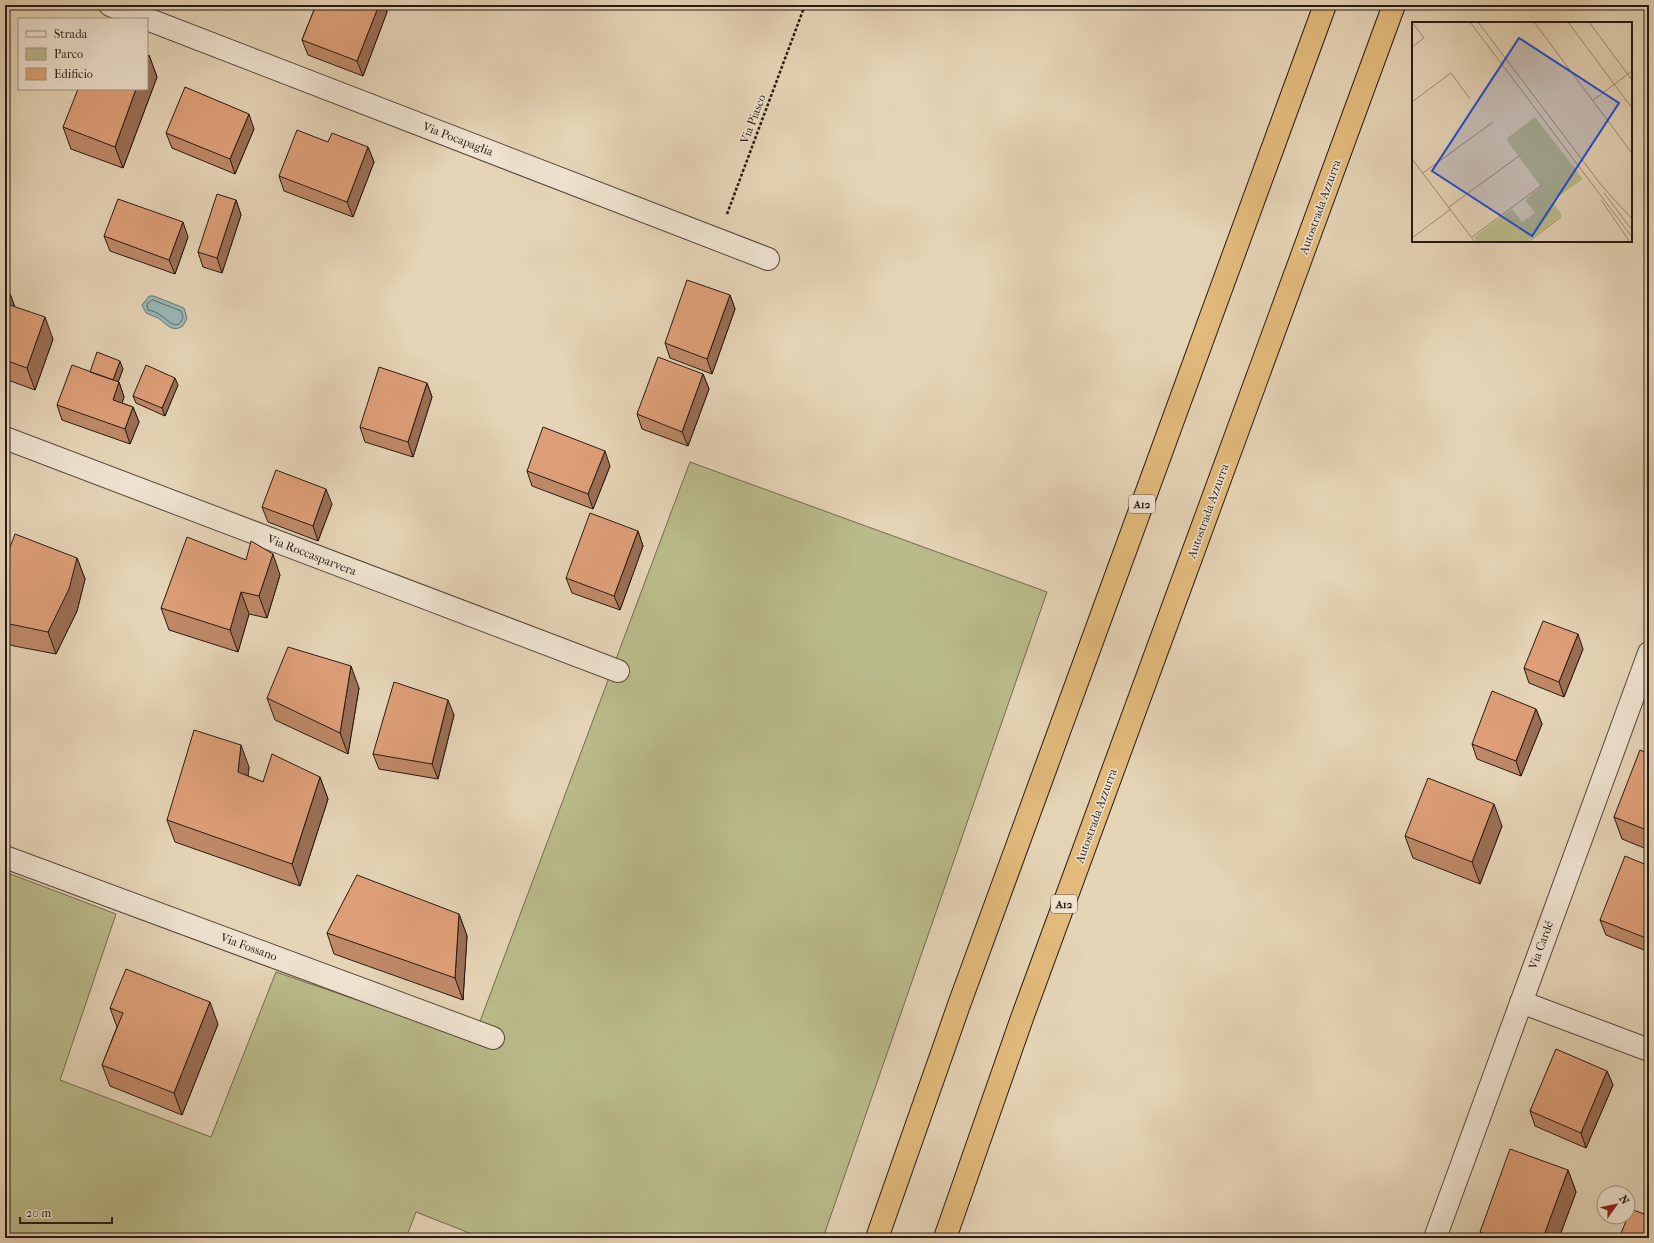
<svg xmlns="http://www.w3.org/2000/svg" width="1654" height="1243" font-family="'IM FELL French Canon',serif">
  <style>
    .green { fill: #babb8a; stroke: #726a50 }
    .water { fill: #98b7b7; stroke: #6c7876 }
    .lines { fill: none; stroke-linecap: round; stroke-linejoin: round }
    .shore { stroke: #606866; stroke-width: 1 }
    .street-casing { stroke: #58483d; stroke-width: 24 }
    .highway-casing { stroke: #291a15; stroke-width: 24 }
    .path { stroke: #291a15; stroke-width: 2.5; stroke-dasharray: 3 2; stroke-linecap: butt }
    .street { stroke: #eee3d0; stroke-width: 22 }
    .highway { stroke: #e2ba7b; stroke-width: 22 }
    .wall { fill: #bf8967; stroke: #291a15 }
    .shaded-wall { fill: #9b6f54; stroke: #291a15 }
    .building { fill: #de9f78; stroke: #291a15 }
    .labels { text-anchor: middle; stroke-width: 3; stroke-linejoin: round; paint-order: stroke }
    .shield { fill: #eee3d0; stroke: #64564d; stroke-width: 1 }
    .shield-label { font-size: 11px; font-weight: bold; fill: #291a15 }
    .street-label { font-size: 12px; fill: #291a15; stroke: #eee3d0 }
    .inset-road { fill: none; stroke: #9a8a76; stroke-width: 1 }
    .view { fill: #1d4ed8; fill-opacity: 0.15; stroke: #1d4ed8; stroke-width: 2 }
    .inset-edge { fill: none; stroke: #291a15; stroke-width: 2 }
  </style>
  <rect width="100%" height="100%" fill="#e5d4b6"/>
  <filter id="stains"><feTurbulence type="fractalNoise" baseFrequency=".005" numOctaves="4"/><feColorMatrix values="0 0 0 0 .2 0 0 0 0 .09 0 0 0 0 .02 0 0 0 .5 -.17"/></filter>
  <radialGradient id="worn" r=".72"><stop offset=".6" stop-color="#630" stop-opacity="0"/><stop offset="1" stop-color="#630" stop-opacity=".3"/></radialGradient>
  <path class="green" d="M690 462 1047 592 823 1238H482L416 1212 406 1238H5V872L116 914 60 1080 211 1137 276 972 473 1040Z"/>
  <path class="water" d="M149 296H154L184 308 187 318 183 326C171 333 167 324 158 318 154 316 150 315 146 313L142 305Z"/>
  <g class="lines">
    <path class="shore" d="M153 300 181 311 183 317C178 333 168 320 160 315 157 312 152 311 148 310L147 304Z"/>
    <defs>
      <path id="street" d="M110 5 146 19
        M147 19 768 259
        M5 438 618 671
        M5 857 493 1038
        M1521 1002 1649 1050
        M1435 1238 1649 653"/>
      <path id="highway" d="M877 1238 960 1002 1325 5
        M945 1238 1022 1018 1394 5"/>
    </defs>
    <use href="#street" class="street-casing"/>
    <use href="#highway" class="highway-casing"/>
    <path class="path" d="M727 214 805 5"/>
    <use href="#street" class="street"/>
    <use href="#highway" class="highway"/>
  </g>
  <path class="wall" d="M316 5H385L387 12 363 76 308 55 302 40Z
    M149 55 157 77 123 168 71 149 63 127Z
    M254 129 235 174 172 148 166 133Z
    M368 147 374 162 353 217 284 191 279 176Z
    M236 200 241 215 222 273 203 267 198 252Z
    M104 236 188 237 175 274 110 251Z
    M5 292 10 294 15 307 53 339 35 390 5 379Z
    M730 295 735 309 712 374 670 358 665 343Z
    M123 369 118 382H119L124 397 122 403 133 407 139 422 130 444 62 420 57 405 90 372Z
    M703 374 709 389 688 446 642 429 637 414Z
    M427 383 432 397 413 457 365 442 360 427Z
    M178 385 165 416 136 403 133 396Z
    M610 466 593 509 532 486 527 471Z
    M332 504 318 541 268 522 262 507Z
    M638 531 643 546 620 610 572 593 566 578Z
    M5 549 9 550 77 558 85 579 77 611 56 654 14 646 5 643Z
    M246 560 280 575 267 618 249 614 238 652 169 630 161 608Z
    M1583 649 1564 697 1529 683 1524 668Z
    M359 688 348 754 275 720 267 698Z
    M1536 709 1542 724 1521 776 1477 759 1472 744Z
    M454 715 438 779 379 769 373 754Z
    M1649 754V850L1622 839 1614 817Z
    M249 767 248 776 263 782 320 777 328 799 300 886 175 842 167 820Z
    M1502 826 1480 884 1413 858 1405 836Z
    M1649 866V952L1606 935 1600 920Z
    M459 914 467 936 463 1000 334 954 327 933Z
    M110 1008 218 1024 182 1115 110 1086 102 1065 117 1027Z
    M1607 1071 1613 1085 1586 1148 1535 1126 1530 1111Z
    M1568 1170 1576 1192 1559 1238H1482L1480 1232Z"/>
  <path class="shaded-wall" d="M379 5H385L387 12 363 76 357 61Z
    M149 55 157 77 123 168 115 147 136 89H147V59Z
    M249 114 254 129 235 174 230 159Z
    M368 147 374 162 353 217 347 202Z
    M236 200 241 215 222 273 217 258Z
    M183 222 188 237 175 274 169 260Z
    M10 294 18 316 7 304Z
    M730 295 735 309 712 374 707 359Z
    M45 317 53 339 35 390 27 368Z
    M120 361 123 369 114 393 111 386Z
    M703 374 709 389 688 446 682 432Z
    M175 378 178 385 165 416 162 408Z
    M119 382 124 397 118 415 113 400Z
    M427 383 432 397 413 457 408 442Z
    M133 407 139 422 130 444 125 429Z
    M605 451 610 466 593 509 588 494Z
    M326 489 332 504 318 541 313 526Z
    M638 531 643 546 620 610 614 596Z
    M273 554 280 575 267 618 259 596Z
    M77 558 85 579 77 611 56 654 48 632Z
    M241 592 249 614 238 652 230 630Z
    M1578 634 1583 649 1564 697 1559 682Z
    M351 666 359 688 348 754 340 733Z
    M448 700 454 715 438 779 432 764Z
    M1536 709 1542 724 1521 776 1516 761Z
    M241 745 249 767 246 793 238 772Z
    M320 777 328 799 300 886 292 864Z
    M1494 804 1502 826 1480 884 1472 862Z
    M459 914 467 936 463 1000 455 978Z
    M1649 931V946L1646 938Z
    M210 1002 218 1024 182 1115 174 1093Z
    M1607 1071 1613 1085 1586 1148 1581 1133Z
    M1568 1170 1576 1192 1559 1238H1543Z"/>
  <path class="building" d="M316 5H379L357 61 302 40Z
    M185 87 249 114 230 159 166 133Z
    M78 89H136L115 147 63 127Z
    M297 130 328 142 332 133 368 147 347 202 279 176Z
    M217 194 236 200 217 258 198 252Z
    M118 199 183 222 169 260 104 236Z
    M687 280 730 295 707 359 665 343Z
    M5 292 10 294 7 304 45 317 27 368 5 360Z
    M97 352 120 361 113 380 90 372Z
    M658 357 703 374 682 432 637 414Z
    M72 365 119 382 113 400 133 407 125 429 57 405Z
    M146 365 175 378 162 408 133 396Z
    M379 367 427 383 408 442 360 427Z
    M543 427 605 451 588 494 527 471Z
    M276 470 326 489 313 526 262 507Z
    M590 513 638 531 614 596 566 578Z
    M15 534 77 558 69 589 48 632 5 623V549L9 550Z
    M187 537 246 560 251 541 273 554 259 596 241 592 230 630 161 608Z
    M1543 621 1578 634 1559 682 1524 668Z
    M288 647 351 666 340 733 267 698Z
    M394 682 448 700 432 764 373 754Z
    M1492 691 1536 709 1516 761 1472 744Z
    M194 730 241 745 238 772 263 782 272 754 320 777 292 864 167 820Z
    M1640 750 1649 754V831L1614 817Z
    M1428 778 1494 804 1472 862 1405 836Z
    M1625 856 1649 866V931L1646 938 1600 920Z
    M357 875 459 914 455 978 327 933Z
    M126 969 210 1002 174 1093 102 1065 123 1013 110 1008Z
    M1556 1049 1607 1071 1581 1133 1530 1111Z
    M1510 1149 1568 1170 1543 1238H1495L1480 1232Z
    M1631 1209 1649 1216V1238H1619Z"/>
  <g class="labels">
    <g class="shield">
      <rect x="1129" y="495" width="26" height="18" rx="3"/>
      <rect x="1051" y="895" width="26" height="18" rx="3"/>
    </g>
    <g class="shield-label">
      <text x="1142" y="508">A12</text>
      <text x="1064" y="908">A12</text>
    </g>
    <g class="street-label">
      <text transform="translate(753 119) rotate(-69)" y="4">Via Piasco</text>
      <text transform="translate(458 139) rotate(21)" y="4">Via Pocapaglia</text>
      <text transform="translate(1320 207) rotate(-70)" y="4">Autostrada Azzurra</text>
      <text transform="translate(1208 511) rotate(-70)" y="4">Autostrada Azzurra</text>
      <text transform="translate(312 555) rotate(21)" y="4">Via Roccasparvera</text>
      <text transform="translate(1096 816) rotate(-70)" y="4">Autostrada Azzurra</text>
      <text transform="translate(1541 945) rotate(-70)" y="4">Via Cardé</text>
      <text transform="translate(249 947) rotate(20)" y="4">Via Fossano</text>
    </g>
  </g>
  <g transform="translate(1412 22)">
    <rect width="220" height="220" fill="#e5d4b6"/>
    <path d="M123 95 171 157 140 179 150 193 114 220H65L62 215 100 187 110 200 123 191 113 178 129 165 94 117Z" fill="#babb8a"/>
    <path class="inset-road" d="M58 0 220 215M66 0 190 164 220 197M122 0 220 131M156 0 220 86M177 0 220 58M0 25 12 16 0 0M180 79 220 49M0 80 39 51 58 77M0 137 63 220M11 151 81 100M192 171 220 208M189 178 218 220M37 185 107 134M60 215 130 163M0 216 39 187M116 220 149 195"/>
    <path class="view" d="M107 16 207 81 120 214 20 149Z"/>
    <rect width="220" height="220" class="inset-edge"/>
  </g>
  <rect width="1654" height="1243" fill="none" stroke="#e5d4b6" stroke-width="20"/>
  <rect x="6" y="6" width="1642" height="1231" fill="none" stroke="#291a15" stroke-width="2"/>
  <rect x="10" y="10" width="1634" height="1223" fill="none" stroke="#291a15"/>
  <rect x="18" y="18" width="130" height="72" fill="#eee3d0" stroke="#9f9385"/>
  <rect x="26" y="31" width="20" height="6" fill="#eee3d0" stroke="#9f9385"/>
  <text x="54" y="38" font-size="12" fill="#291a15">Strada</text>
  <rect x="26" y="48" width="20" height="12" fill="#babb8a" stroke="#9f9385"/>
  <text x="54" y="58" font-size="12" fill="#291a15">Parco</text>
  <rect x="26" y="68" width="20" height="12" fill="#de9f78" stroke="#9f9385"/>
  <text x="54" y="78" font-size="12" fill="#291a15">Edificio</text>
  <g transform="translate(1616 1205) rotate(57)"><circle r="19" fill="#eee3d0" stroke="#9f9385"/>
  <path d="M0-3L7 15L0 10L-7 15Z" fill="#8f2418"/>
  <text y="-6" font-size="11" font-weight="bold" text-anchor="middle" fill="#291a15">N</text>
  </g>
  <path d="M20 1217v6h92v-6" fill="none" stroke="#291a15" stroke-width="2"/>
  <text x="26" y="1217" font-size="12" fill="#291a15" stroke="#eee3d0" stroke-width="3" paint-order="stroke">20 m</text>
  <rect width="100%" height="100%" filter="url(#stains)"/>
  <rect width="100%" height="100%" fill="url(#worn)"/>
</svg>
